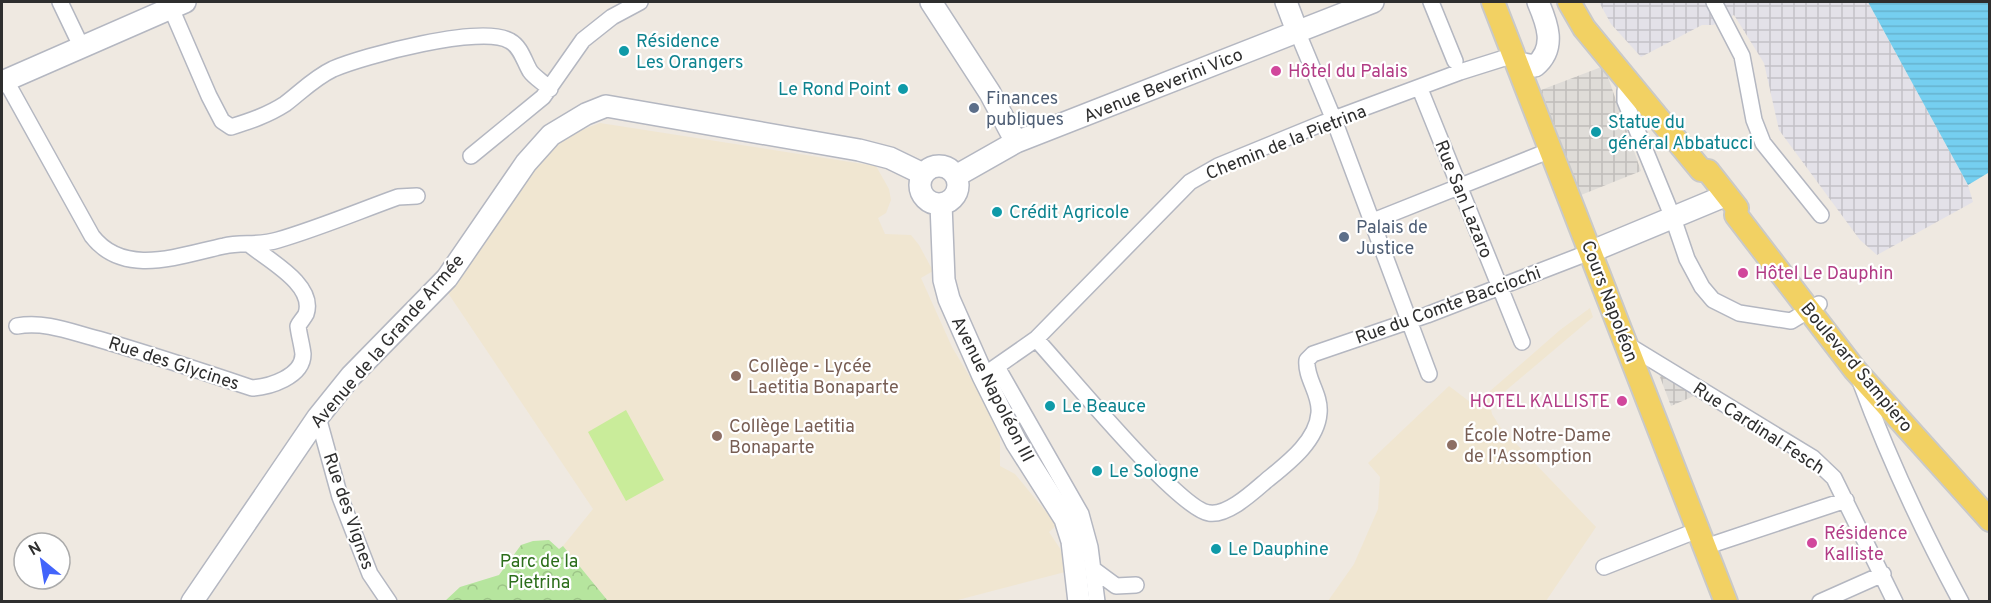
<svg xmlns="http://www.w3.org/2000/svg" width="1991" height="603" font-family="Overpass,sans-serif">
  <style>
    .industrial { fill: url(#industrial-grid) }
    .education { fill: #f0e6d1 }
    .forest { fill: url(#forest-crowns) }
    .pitch { fill: #c9ec9a }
    .plaza { fill: url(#plaza-grid) }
    .water { fill: url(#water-rules) }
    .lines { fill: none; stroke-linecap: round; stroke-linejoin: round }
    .street-casing { stroke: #b4b7c1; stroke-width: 18 }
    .secondary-casing { stroke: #b4b7c1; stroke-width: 24 }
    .primary-casing { stroke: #c9c9c9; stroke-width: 26 }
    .street { stroke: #fff; stroke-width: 15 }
    .secondary { stroke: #fff; stroke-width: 21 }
    .primary { stroke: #f2d163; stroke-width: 22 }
    .culture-dot { fill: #0f9aa8; stroke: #fff; stroke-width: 2 }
    .hotel-dot { fill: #d1479c; stroke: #fff; stroke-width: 2 }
    .service-dot { fill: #5c6f8a; stroke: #fff; stroke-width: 2 }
    .education-dot { fill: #8d6e63; stroke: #fff; stroke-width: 2 }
    .labels { text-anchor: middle; stroke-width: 4.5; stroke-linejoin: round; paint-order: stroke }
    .culture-label { font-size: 18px; fill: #0d838f; stroke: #fff; text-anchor: start }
    .hotel-label { font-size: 18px; fill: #b23c85; stroke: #fff; text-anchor: start }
    .street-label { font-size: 18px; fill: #2e2e2e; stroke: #fff }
    .service-label { font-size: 18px; fill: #4e5e75; stroke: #fff; text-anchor: start }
    .education-label { font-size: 18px; fill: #785e54; stroke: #fff; text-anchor: start }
    .park-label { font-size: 18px; fill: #2c6e1b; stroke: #fff }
  </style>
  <defs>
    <pattern id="industrial-grid" width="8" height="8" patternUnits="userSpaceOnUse" patternTransform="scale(1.5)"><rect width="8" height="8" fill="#e3e1e8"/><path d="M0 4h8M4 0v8" fill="none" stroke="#c3c1c7"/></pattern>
    <pattern id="forest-crowns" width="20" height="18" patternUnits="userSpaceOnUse" patternTransform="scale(1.5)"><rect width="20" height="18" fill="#b6e59e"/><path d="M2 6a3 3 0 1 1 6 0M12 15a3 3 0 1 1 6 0" fill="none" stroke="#9dc588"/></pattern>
    <pattern id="plaza-grid" width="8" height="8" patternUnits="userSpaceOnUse" patternTransform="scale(1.5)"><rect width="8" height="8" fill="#dfdcd8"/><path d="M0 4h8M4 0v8" fill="none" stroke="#c0bdba"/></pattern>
    <pattern id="water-rules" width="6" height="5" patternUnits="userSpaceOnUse" patternTransform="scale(1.5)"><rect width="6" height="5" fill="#75cff0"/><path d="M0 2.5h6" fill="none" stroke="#66b2ce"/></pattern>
  </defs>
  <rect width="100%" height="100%" fill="#efe9e1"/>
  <path class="industrial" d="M1599 2H1868L1968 185 1973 202 1877 255 1860 240 1779 130 1764 63 1734 15 1713 25H1702L1641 57 1611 24Z"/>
  <path class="education" d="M600 123 876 166 889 189 891 200 886 213 878 218 885 234 911 235 919 245 933 271 921 278 952 347 986 404 1000 438V466L1015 474 1057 525 1049 532 1061 550 1065 572 954 601 754 602 752 600 742 602 608 601 563 546 593 509 448 293 524 178 558 144 584 129Z
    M1590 308 1593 317 1490 404 1492 414 1500 427 1596 527 1546 601H1328L1354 564 1378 509 1380 477 1368 463 1449 386 1474 405 1560 330Z"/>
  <path class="forest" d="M549 540 559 549 563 546 608 601H445L460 587 499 575 521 545 533 541Z"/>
  <path class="pitch" d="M626 410 664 480 626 501 588 432Z"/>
  <path class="plaza" d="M1604 66 1641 171 1581 195 1541 90Z
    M1655 364 1694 396 1671 406Z"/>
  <path class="water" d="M1868 2H1989V175L1988 173 1968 185Z"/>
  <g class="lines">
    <defs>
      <path id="street" d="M60 2 82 48
        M1431 2 1455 61
        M1714 2 1742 56 1754 120 1763 143 1821 215
        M171 8 209 96 222 121 231 127C250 121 268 115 285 104 301 92 314 78 333 69 363 56 482 24 510 41 521 47 524 61 530 71 534 77 544 83 550 89
        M1297 31 1334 120 1429 374
        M6 81 92 236C124 278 181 255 224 246 241 242 259 246 278 240 319 228 359 211 398 197L417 196
        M1629 83 1625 91V101L1673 218 1687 259 1702 287 1713 300 1739 313 1791 321 1819 304
        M1420 89 1522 342
        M471 156 543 97 583 40 612 17 640 2
        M1373 221 1551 150
        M17 326C45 321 71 332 98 339 150 354 201 371 252 388 269 387 303 377 303 354 302 345 299 335 298 326 300 322 304 318 306 314 316 285 268 260 250 245
        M1036 339C1063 368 1179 510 1209 513 1228 516 1254 491 1267 480 1288 463 1317 441 1319 413 1321 394 1305 378 1307 360L1313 354 1427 315 1590 252
        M1626 344 1813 458 1834 478 1895 602
        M997 367 1081 514 1090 547 1097 602
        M983 376 1036 339 1190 182 1218 166 1323 123 1460 72 1514 55
        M1860 381C1888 457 1922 530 1961 602
        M318 417 340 497 370 574 389 602
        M1705 547 1846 500
        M1604 567 1698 530
        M1093 569 1116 586 1136 585
        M1820 602 1883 574"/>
      <path id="secondary" d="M931 2 990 93 1016 142
        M1286 2 1297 31
        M1518 63 1535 66C1557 48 1547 23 1538 2
        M2 82 185 2
        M920 185a19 19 0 1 1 38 0a19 19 0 1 1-38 0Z
        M956 176 1016 142 1373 2
        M941 204 944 280 949 299 983 376 1016 442 1065 519 1072 541 1079 602
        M1590 252 1727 195
        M192 602 318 417 351 376 447 278 526 163 551 135 586 114 606 106 859 150 890 158 923 174"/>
      <path id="primary" d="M1493 2 1726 602
        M1569 2 1584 28 1701 170 1708 171 1737 208 1736 215 1855 370 1990 520"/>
    </defs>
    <use href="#street" class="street-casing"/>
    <use href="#secondary" class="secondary-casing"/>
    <use href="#primary" class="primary-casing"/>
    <use href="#street" class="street"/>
    <use href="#secondary" class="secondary"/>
    <use href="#primary" class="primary"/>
  </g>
  <g class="culture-dot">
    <circle cx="624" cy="51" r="6"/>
    <circle cx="903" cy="89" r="6"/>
    <circle cx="1596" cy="132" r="6"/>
    <circle cx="997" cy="212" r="6"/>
    <circle cx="1050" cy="406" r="6"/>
    <circle cx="1097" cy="471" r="6"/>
    <circle cx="1216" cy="549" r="6"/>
  </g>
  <g class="hotel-dot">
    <circle cx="1276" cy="71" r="6"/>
    <circle cx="1743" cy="273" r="6"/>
    <circle cx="1622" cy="401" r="6"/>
    <circle cx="1812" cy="543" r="6"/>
  </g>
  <g class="service-dot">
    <circle cx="974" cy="108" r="6"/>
    <circle cx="1344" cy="237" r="6"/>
  </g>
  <g class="education-dot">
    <circle cx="736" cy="376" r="6"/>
    <circle cx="717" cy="436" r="6"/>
    <circle cx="1452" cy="445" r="6"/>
  </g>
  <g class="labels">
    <g class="culture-label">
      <text x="636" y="47">Résidence<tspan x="636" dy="21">Les Orangers</tspan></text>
      <text x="891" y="95" text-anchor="end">Le Rond Point</text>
      <text x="1608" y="128">Statue du<tspan x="1608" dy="21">général Abbatucci</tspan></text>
      <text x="1009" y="218">Crédit Agricole</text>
      <text x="1062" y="412">Le Beauce</text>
      <text x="1109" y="477">Le Sologne</text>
      <text x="1228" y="555">Le Dauphine</text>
    </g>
    <g class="hotel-label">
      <text x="1288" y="77">Hôtel du Palais</text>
      <text x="1755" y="279">Hôtel Le Dauphin</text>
      <text x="1610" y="407" text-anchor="end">HOTEL KALLISTE</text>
      <text x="1824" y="539">Résidence<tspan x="1824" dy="21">Kalliste</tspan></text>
    </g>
    <g class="street-label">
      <text transform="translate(1163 85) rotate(-22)" y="6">Avenue Beverini Vico</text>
      <text transform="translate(1286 142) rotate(-22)" y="6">Chemin de la Pietrina</text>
      <text transform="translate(1464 199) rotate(68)" y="6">Rue San Lazaro</text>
      <text transform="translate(1610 301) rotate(69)" y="6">Cours Napoléon</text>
      <text transform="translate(1448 305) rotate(-20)" y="6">Rue du Comte Bacciochi</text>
      <text transform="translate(387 341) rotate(-49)" y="6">Avenue de la Grande Armée</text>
      <text transform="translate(174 363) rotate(18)" y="6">Rue des Glycines</text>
      <text transform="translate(1857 367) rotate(50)" y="6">Boulevard Sampiero</text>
      <text transform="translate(993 389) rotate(63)" y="6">Avenue Napoléon III</text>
      <text transform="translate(1759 428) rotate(33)" y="6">Rue Cardinal Fesch</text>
      <text transform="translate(349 511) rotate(71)" y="6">Rue des Vignes</text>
    </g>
    <g class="service-label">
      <text x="986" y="104">Finances<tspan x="986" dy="21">publiques</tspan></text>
      <text x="1356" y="233">Palais de<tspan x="1356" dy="21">Justice</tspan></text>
    </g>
    <g class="education-label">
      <text x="748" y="372">Collège - Lycée<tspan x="748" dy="21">Laetitia Bonaparte</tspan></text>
      <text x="729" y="432">Collège Laetitia<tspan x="729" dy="21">Bonaparte</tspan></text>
      <text x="1464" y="441">École Notre-Dame<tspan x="1464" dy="21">de l'Assomption</tspan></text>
    </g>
    <g class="park-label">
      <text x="539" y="567">Parc de la<tspan x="539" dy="21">Pietrina</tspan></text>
    </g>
  </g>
  <rect width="1991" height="603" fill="none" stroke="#2e2e2e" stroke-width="6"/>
  <g transform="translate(42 561) rotate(330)"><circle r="28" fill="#ffffff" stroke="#ababab" stroke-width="1.5"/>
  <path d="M0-4.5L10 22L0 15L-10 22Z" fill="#4264fb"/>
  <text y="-9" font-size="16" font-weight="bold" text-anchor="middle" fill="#2e2e2e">N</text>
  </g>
</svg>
